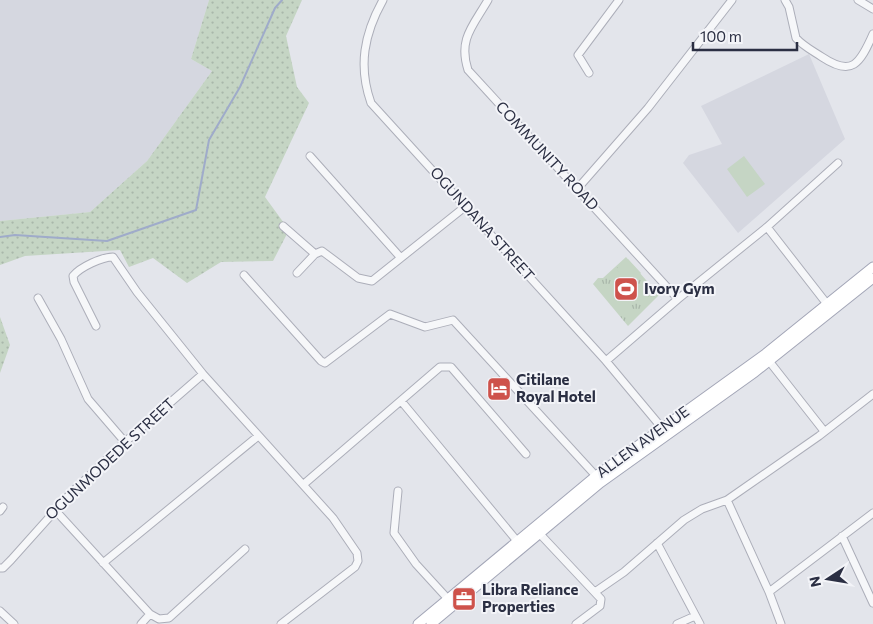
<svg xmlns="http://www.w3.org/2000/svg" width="873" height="624" font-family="Commissioner,sans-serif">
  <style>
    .built { fill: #d5d7e0 }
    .grass { fill: url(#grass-dots) }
    .park { fill: url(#park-tufts) }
    .pitch { fill: #c5d5c4 }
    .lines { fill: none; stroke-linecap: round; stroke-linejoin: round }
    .stream { stroke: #9fabca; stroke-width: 2 }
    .minor-casing { stroke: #acaeb9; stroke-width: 9 }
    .major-casing { stroke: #a3a6b7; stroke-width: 11 }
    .minor { stroke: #f6f7f9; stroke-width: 7 }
    .major { stroke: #fff; stroke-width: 9 }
    .labels { text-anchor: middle; stroke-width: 4; stroke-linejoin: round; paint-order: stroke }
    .street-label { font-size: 15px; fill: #2b2f43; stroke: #f3f4f8 }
    .poi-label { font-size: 15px; font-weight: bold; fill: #2b2f43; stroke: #f3f4f8; text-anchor: start }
  </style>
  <defs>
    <pattern id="grass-dots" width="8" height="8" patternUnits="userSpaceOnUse" patternTransform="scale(1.25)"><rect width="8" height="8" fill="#c5d5c4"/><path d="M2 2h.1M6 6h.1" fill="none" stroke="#a9b7aa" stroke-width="1.8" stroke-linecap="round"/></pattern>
    <pattern id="park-tufts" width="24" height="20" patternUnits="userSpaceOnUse" patternTransform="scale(1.25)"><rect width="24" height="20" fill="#c5d5c4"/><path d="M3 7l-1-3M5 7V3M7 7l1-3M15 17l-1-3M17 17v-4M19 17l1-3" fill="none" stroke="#a9b7aa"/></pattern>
  </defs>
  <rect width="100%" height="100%" fill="#e3e5eb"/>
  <path class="built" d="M0 0H209L191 59 212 71 147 161 90 212 0 221Z
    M809 54 845 139 738 233 683 163 689 155 722 144 701 106Z"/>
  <path class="grass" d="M209 0H302L286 36 297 87 309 103 265 197 289 230 273 261 221 262 187 283 153 258 129 267 120 250 25 256 0 265V221L90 212 147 161 212 71 191 59Z
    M0 317 10 345 0 373Z"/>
  <path class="park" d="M626 257 659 295 628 326 593 284 598 278H603Z"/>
  <path class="pitch" d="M744 156 765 184 747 197 727 169Z
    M628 259 641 273 629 285 616 269Z"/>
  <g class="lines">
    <path class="stream" d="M0 237 15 235 107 241 196 210 209 140 240 87 275 8 282 0"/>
    <defs>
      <path id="minor" d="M383 0C364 34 358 66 371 103L606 361 662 428
        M488 0C473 26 458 39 468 70L678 299
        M785 0 789 7 796 38C803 46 813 51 822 57 852 77 860 64 873 34
        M858 0 873 9
        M589 73 578 55 619 0
        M310 156 401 258
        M578 188 648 108 732 0
        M283 226 315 254 322 251 358 278 372 281 466 206
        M767 227 827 304
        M297 273 315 254
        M244 275 321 361 325 363 390 314 425 327 453 320 596 476
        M38 298 61 339 88 399 125 442
        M96 326 74 282 73 276C80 267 102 257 113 257L137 292 203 374 333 518 357 553 358 561 355 567 281 624
        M606 361 678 299 767 227 838 163
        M769 361 824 431
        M402 402 517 541
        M304 484 440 367H451L526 454
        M398 491 394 533 416 564 448 599
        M727 500 769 592 781 624
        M55 510 150 614 141 624
        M0 511 3 507
        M539 533 601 599 600 606 576 624
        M842 536 873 603
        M657 543 700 624
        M103 563 257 437
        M0 568H3L11 560 71 493 125 442 203 374
        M595 592 624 572 684 520 702 509 727 500 819 436 873 394
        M769 592 873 513
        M0 611 14 624
        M150 614 159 619 169 618 245 549
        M677 624 695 616"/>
      <path id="major" d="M418 624 596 476 764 355 873 267
        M431 624 600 483 755 372 873 278"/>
    </defs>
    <use href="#minor" class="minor-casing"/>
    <use href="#major" class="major-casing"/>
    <use href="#minor" class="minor"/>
    <use href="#major" class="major"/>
  </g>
  <defs>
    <symbol id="stadium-square" viewBox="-11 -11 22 22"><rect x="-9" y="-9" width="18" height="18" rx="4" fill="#ce524b" stroke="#f3f4f8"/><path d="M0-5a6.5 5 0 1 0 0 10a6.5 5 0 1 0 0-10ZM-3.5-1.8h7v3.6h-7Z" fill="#fff"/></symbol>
    <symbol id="hotel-square" viewBox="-11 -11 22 22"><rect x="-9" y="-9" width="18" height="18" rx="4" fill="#ce524b" stroke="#f3f4f8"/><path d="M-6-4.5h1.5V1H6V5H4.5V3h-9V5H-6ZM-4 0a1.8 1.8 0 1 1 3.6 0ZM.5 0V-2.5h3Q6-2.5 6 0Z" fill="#fff"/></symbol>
    <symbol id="office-square" viewBox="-11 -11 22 22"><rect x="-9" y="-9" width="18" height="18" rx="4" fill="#ce524b" stroke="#f3f4f8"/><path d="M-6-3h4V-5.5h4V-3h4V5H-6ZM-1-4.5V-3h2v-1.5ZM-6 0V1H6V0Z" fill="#fff"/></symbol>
  </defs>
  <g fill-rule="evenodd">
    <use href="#stadium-square" x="612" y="275" width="28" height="28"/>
    <use href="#hotel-square" x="485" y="375" width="28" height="28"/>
    <use href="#office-square" x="450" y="585" width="28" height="28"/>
  </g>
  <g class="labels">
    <g class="street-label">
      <text transform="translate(547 156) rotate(47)" y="5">COMMUNITY ROAD</text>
      <text transform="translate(482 224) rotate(48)" y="5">OGUNDANA STREET</text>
      <text transform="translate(643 442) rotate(-36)" y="5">ALLEN AVENUE</text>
      <text transform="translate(110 459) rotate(-43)" y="5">OGUNMODEDE STREET</text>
    </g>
    <g class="poi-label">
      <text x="644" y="294">Ivory Gym</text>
      <text x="516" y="385">Citilane<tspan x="516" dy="17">Royal Hotel</tspan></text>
      <text x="482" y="595">Libra Reliance<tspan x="482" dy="17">Properties</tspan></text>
    </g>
  </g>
  <g transform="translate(828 579) rotate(258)" stroke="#f3f4f8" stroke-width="4" paint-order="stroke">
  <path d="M0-4L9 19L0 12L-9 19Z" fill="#2b2f43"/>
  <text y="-8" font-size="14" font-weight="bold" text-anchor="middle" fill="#2b2f43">N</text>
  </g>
  <path d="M693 42v8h104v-8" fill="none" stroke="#2b2f43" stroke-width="2.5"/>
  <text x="700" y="42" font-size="15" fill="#2b2f43" stroke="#f3f4f8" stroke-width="4" paint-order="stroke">100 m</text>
</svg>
